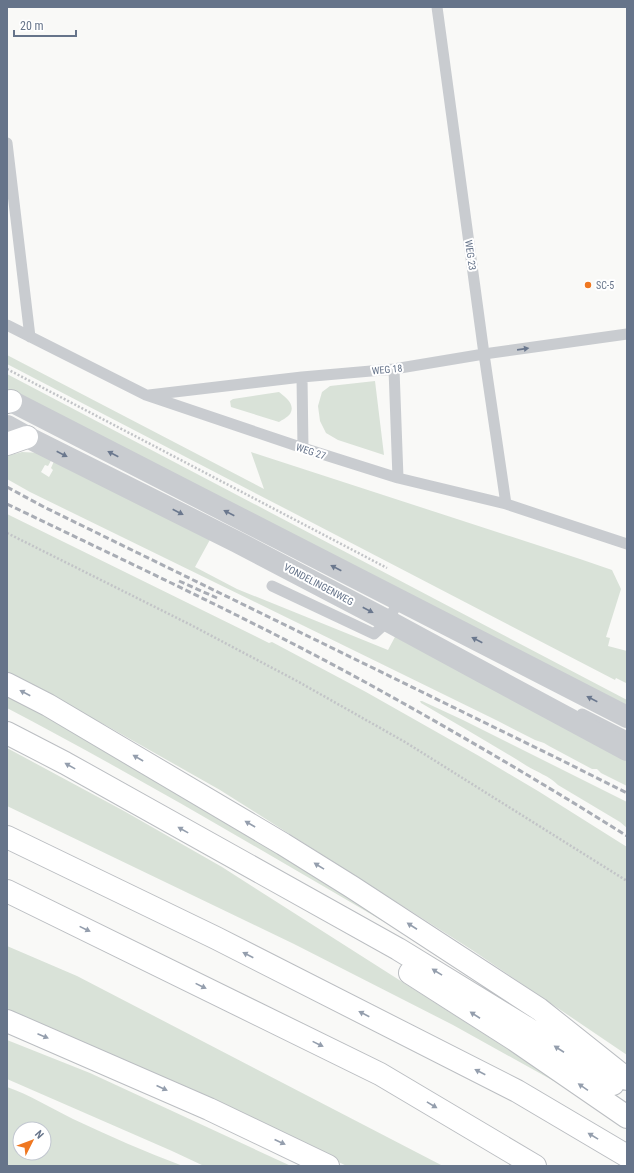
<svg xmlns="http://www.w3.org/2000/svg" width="634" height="1173" font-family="'Roboto Condensed',sans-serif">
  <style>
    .green { fill: #d9e2d8; fill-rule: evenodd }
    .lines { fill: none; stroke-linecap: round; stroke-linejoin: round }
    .motorway-casing { stroke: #bbbec2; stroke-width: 24 }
    .path { stroke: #c2c4c7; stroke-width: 2.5; stroke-dasharray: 2 2; stroke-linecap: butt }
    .service { stroke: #c9ccd0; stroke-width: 11 }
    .minor { stroke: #c9ccd0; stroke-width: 22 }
    .tertiary { stroke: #c9ccd0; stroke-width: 22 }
    .motorway { stroke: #fff; stroke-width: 22 }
    .rail { stroke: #a9adb5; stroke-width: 3; stroke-dasharray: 6 3; stroke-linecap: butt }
    .oneway { fill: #6b788e }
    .oneway2 { fill: #949ead }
    .poi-dot { fill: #ef7721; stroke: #fff; stroke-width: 1.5 }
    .labels { text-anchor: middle; stroke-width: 4; stroke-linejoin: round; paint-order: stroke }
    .street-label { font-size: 10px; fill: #66748a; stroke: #fff }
    .poi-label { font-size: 10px; fill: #66748a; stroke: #fff; text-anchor: start }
  </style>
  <rect width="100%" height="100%" fill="#f9f9f7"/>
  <path class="green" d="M7 355 264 489 251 452 580 559 612 570 621 589 606 637 610 638 608 646 627 651V682L626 683 616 678 615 680 7 364Z
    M7 374 627 700V704H622L580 688 7 389Z
    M375 381 384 455 338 440 326 433 320 421 318 406 322 392 330 386Z
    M279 392C285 397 296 404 290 414 288 417 282 420 279 422L231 407 230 401 233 399Z
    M22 452 41 453 53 457 48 466 45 465 41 472 49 477 53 470 51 468 55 459 212 536 195 567 237 589 388 650 396 635 627 758V786L601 773 597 769H592L549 746 544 743 535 740 498 721 30 492 7 479V456Z
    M7 514 269 643 272 642 366 692 479 756 538 791 627 847V1055L472 950 220 790 107 726 22 681 7 672Z
    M7 691 245 828 415 940C280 861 146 781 7 708Z
    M420 701H422L463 720 627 802V828L620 822 558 785C549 776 537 772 527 766 492 744 456 724 421 703Z
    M7 748 124 811 222 867 586 1099 453 1025 294 944 7 806Z
    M7 946 77 976 443 1166H347L7 1010Z
    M7 1040 90 1073 291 1166H204L172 1151 7 1079Z
    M7 1087C30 1095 51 1108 73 1119 109 1136 146 1152 183 1166H7ZM20 1129H44V1153H20Z"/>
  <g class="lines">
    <defs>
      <path id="motorway" d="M7 402 11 401
        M7 444 27 437
        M7 684 48 705 283 844 352 887 539 1009 627 1079
        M7 733 65 763 398 949 527 1028 613 1084
        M7 837 216 938 517 1091 627 1156
        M7 891 380 1074 535 1166
        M410 973 515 1040 627 1117
        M7 1021 209 1109 328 1166"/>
    </defs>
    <use href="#motorway" class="motorway-casing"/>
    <path class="path" d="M7 369 387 568
      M7 533 191 625 297 681 405 742 627 881"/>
    <path class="service" d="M437 7 484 354 506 504
      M7 143 30 337
      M7 325 146 395 303 448 398 478 506 504 627 544
      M394 369 398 478
      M302 377 303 448
      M149 395 302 377 394 369 484 354 627 334
      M272 586 374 634 388 621 399 600
      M582 714 627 737"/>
    <path class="minor" d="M7 426 27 437"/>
    <path class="tertiary" d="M11 401 627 717
      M27 437 237 542 388 621 484 673 627 750"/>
    <use href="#motorway" class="motorway"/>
    <path class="rail" d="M7 487 44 507 557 758 627 793
      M7 504C127 562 248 618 365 682 454 731 541 782 627 836
      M179 581 217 598"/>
  </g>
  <defs><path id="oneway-solid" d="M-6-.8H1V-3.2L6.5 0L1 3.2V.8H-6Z"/></defs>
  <g class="oneway">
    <use href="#oneway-solid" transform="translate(523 349) rotate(-8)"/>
    <use href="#oneway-solid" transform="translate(62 454) rotate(27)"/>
    <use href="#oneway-solid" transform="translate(113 454) rotate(-153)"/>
    <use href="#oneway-solid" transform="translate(178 512) rotate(27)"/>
    <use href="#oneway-solid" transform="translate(229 513) rotate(-153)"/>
    <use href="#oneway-solid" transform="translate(336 568) rotate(-153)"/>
    <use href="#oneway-solid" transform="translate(368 610) rotate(28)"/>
    <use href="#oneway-solid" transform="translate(477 640) rotate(-153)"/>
    <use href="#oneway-solid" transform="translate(592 699) rotate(-153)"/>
  </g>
  <g class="oneway2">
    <use href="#oneway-solid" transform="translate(25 693) rotate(-152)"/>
    <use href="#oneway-solid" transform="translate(138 758) rotate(-150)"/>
    <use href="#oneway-solid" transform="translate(70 766) rotate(-151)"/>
    <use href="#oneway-solid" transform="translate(250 824) rotate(-150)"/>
    <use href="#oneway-solid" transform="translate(183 830) rotate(-151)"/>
    <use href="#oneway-solid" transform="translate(319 866) rotate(-148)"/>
    <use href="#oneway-solid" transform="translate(412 926) rotate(-147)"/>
    <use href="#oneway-solid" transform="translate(85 929) rotate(26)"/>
    <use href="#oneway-solid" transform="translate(248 955) rotate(-153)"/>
    <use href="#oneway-solid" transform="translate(437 972) rotate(-148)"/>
    <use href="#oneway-solid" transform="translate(201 986) rotate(26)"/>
    <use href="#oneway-solid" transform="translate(364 1014) rotate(-153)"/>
    <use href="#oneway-solid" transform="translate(475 1015) rotate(-147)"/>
    <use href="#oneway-solid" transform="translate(43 1036) rotate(23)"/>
    <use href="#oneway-solid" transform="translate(318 1044) rotate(26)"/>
    <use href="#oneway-solid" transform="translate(559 1049) rotate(-147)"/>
    <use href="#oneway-solid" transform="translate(480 1072) rotate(-153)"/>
    <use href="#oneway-solid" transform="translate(583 1087) rotate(-146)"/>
    <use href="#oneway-solid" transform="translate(162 1088) rotate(24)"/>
    <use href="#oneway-solid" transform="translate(432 1105) rotate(31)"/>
    <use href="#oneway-solid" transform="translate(593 1136) rotate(-149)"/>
    <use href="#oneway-solid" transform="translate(280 1142) rotate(25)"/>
  </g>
  <circle class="poi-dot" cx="588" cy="285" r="4"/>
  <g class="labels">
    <g class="street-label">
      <text transform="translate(471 255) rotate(82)" y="4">WEG 23</text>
      <text transform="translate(387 369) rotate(-6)" y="4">WEG 18</text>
      <text transform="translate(311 451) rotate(18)" y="4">WEG 27</text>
      <text transform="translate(319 584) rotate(28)" y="4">VONDELINGENWEG</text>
    </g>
    <g class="poi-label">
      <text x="596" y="289">SC-5</text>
    </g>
  </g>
  <rect width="634" height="1173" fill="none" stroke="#66748a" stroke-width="16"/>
  <g transform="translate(32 1141) rotate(48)"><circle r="19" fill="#ffffff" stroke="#c2c7d0"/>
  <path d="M0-3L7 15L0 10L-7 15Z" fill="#ef7721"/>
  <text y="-6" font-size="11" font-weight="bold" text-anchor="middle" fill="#66748a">N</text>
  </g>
  <path d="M14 30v6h62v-6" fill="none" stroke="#66748a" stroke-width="2"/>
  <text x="20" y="30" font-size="12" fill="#66748a" stroke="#ffffff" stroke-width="3" paint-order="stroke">20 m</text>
</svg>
